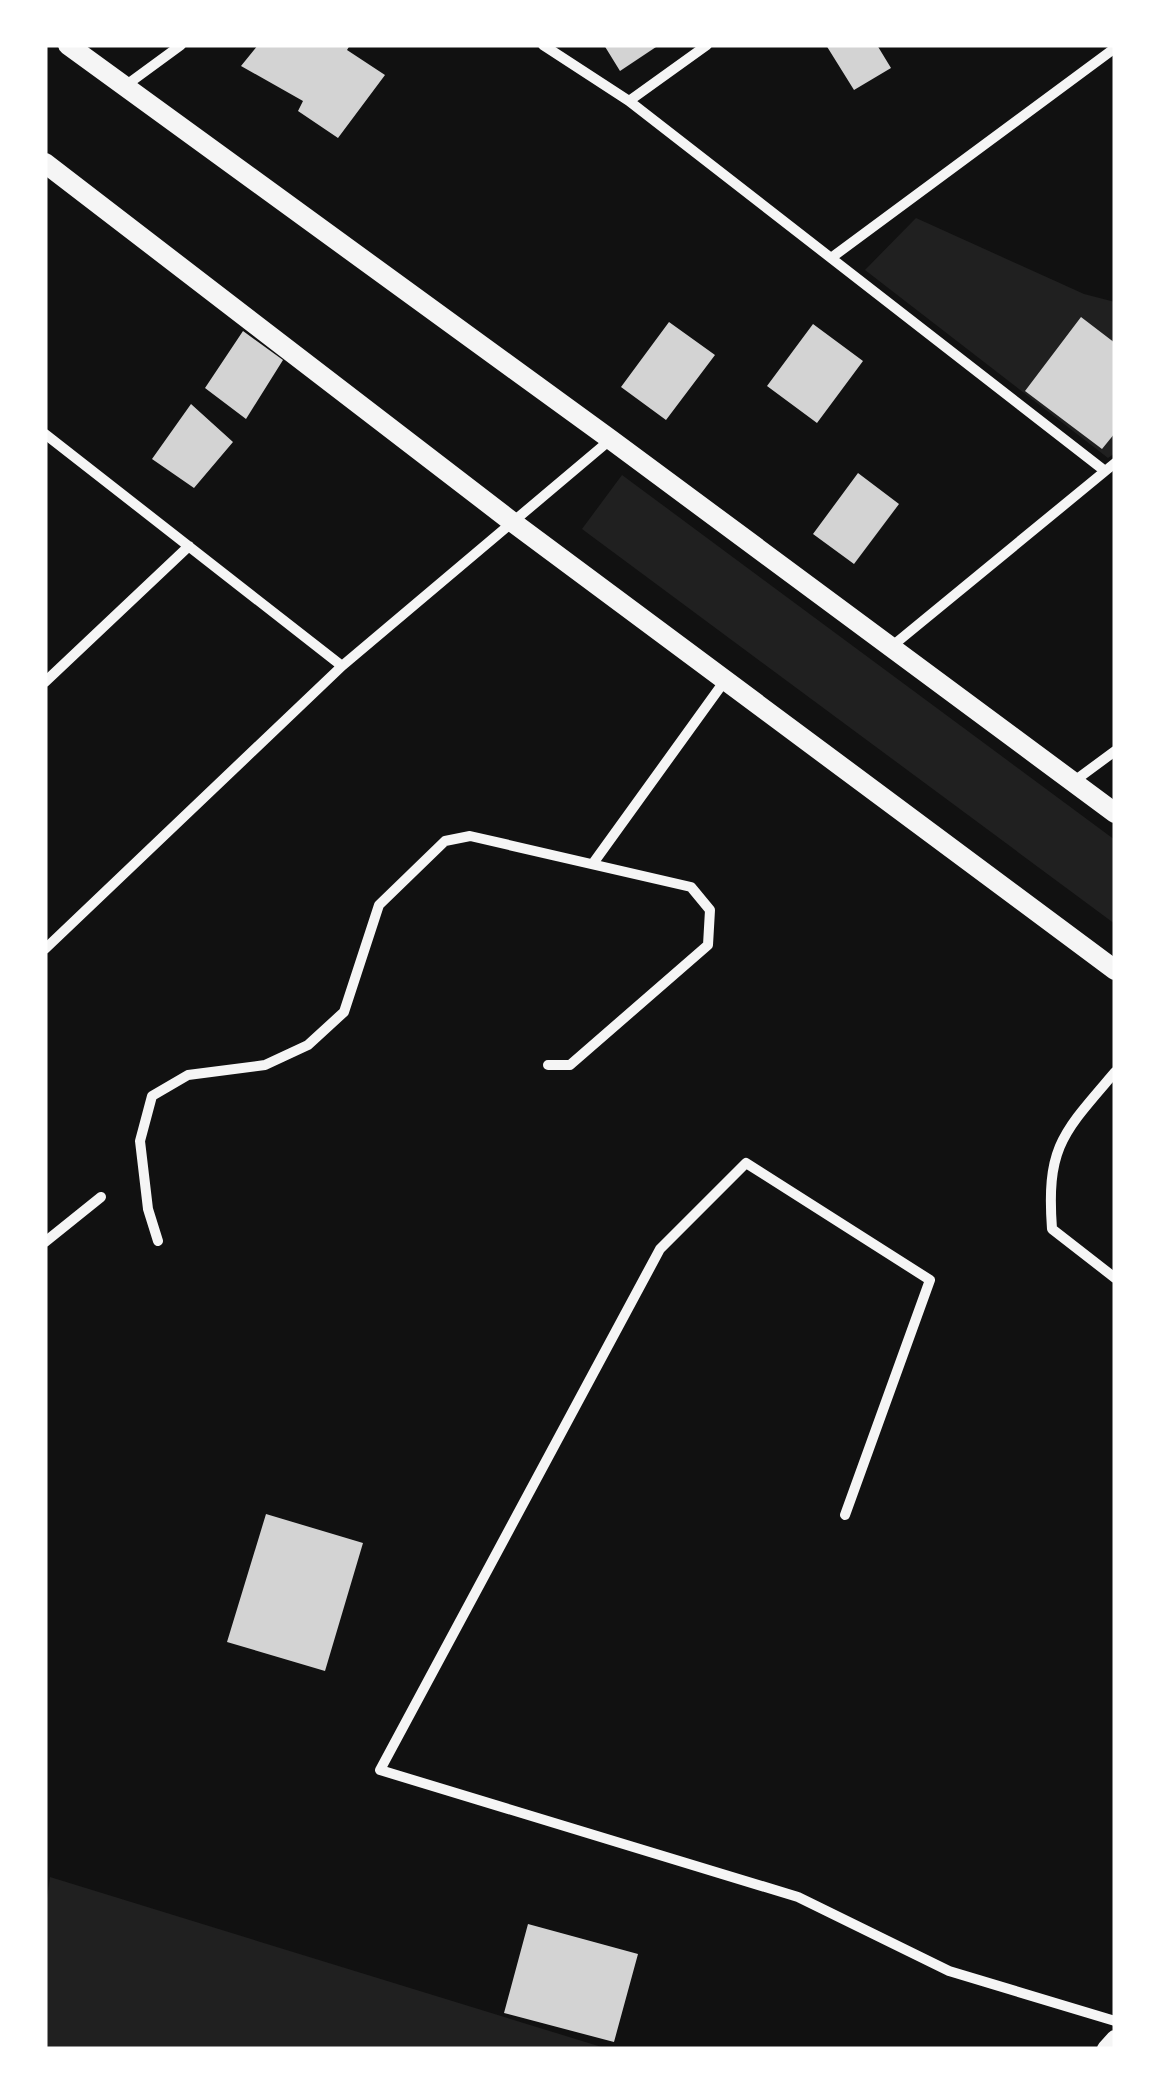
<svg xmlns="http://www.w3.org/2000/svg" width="1160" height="2094" font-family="Spectral,serif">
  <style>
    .green { fill: #202020 }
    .building { fill: #d3d3d3 }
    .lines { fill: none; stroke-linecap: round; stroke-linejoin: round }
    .minor { stroke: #f5f5f5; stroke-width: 10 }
    .tertiary { stroke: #f5f5f5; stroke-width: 18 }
    .secondary { stroke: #f5f5f5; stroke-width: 20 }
  </style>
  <rect width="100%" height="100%" fill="#111"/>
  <path class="green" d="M916 218 1084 294 1115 302V453L1108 458 865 270Z
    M622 475 1115 840V924L582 529Z
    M50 1877 608 2049H45V1912Z"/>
  <path class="building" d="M258 45H350L347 50 385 75 338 138 298 111 303 101 241 66Z
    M604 45H659L620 71Z
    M826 45H877L891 68 854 90Z
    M1081 317 1115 343V433L1102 449 1025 391Z
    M669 322 715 355 666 420 621 387Z
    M813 324 863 361 817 423 767 386Z
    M243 331 283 360 246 419 205 388Z
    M191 404 233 442 194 488 152 459Z
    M858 473 899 504 854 564 813 534Z
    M266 1514 363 1543 325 1671 227 1642Z
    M528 1924 638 1954 614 2042 504 2013Z"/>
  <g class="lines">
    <path class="minor" d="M543 45 629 101 707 45
      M125 86 181 45
      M629 101 1105 471
      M831 258 1115 48
      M45 434 342 666
      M891 647 1115 463
      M45 682 189 546
      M1073 782 1115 751
      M594 862 726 679
      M45 949 342 666 610 440
      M1115 1072C1063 1133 1046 1146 1052 1229L1115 1278
      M158 1241 148 1209 140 1141 152 1096 188 1075 265 1065 308 1045 344 1012 379 905 445 841 470 836 691 887 710 910 708 945 570 1065H548
      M45 1242 101 1197
      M845 1515 930 1280 746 1163 660 1249 380 1770 798 1897 949 1971 1115 2021"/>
    <path class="tertiary" d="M1106 2049 1115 2039"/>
    <path class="secondary" d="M68 45 610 439 1115 813
      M45 163 511 521 1115 970"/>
  </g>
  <rect width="1160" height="2094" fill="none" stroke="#ffffff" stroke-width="95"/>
</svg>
